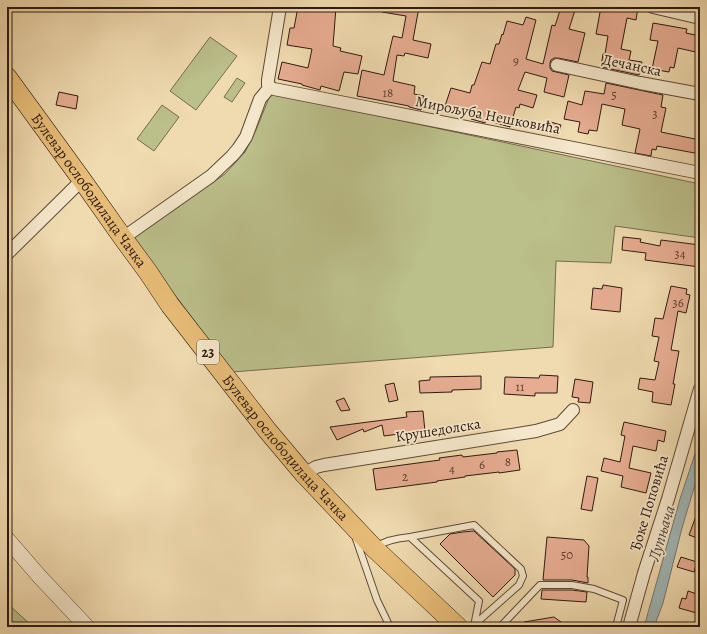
<svg xmlns="http://www.w3.org/2000/svg" width="707" height="634" font-family="Alegreya,serif">
  <style>
    .green { fill: #bbbf8a; stroke: #746c4e }
    .water { fill: #a0b7b7; stroke: #727875 }
    .building { fill: #e7ac92; stroke: #2e1a11 }
    .lines { fill: none; stroke-linecap: round; stroke-linejoin: round }
    .service-casing { stroke: #5e4a38; stroke-width: 8 }
    .minor-casing { stroke: #5e4a38; stroke-width: 14 }
    .tertiary-casing { stroke: #5e4a38; stroke-width: 16 }
    .primary-casing { stroke: #2e1a11; stroke-width: 20 }
    .service { stroke: #f5e7cb; stroke-width: 6 }
    .minor { stroke: #f5e7cb; stroke-width: 12 }
    .tertiary { stroke: #f5e7cb; stroke-width: 15 }
    .primary { stroke: #e8bd78; stroke-width: 19 }
    .labels { text-anchor: middle; stroke-width: 3.5; stroke-linejoin: round; paint-order: stroke }
    .number-label { font-size: 13px; fill: #5c3e31 }
    .shield { fill: #f5e7cb; stroke: #6a5849; stroke-width: 1 }
    .shield-label { font-size: 14px; font-weight: bold; fill: #2e1a11 }
    .street-label { font-size: 15px; fill: #2e1a11; stroke: #f5e7cb }
    .water-label { font-size: 16px; font-style: italic; fill: #504943; stroke: #f5e7cb }
  </style>
  <rect width="100%" height="100%" fill="#f0daaf"/>
  <filter id="stains"><feTurbulence type="fractalNoise" baseFrequency=".005" numOctaves="4"/><feColorMatrix values="0 0 0 0 .2 0 0 0 0 .09 0 0 0 0 .02 0 0 0 .5 -.17"/></filter>
  <radialGradient id="worn" r=".72"><stop offset=".6" stop-color="#630" stop-opacity="0"/><stop offset="1" stop-color="#630" stop-opacity=".3"/></radialGradient>
  <path class="green" d="M210 37 237 56 196 110 170 91Z
    M237 78 245 83 232 102 224 97Z
    M271 93 700 184V238L615 226 611 263 556 261 553 347 232 372 132 237 225 174 245 152 256 130Z
    M162 105 179 117 154 151 137 139Z
    M7 603 33 627H7Z"/>
  <path class="water" d="M700 439V468L682 528 663 603 654 627H644L680 499Z"/>
  <path class="building" d="M298 7H336L333 46 341 48 340 51 362 56 358 74 344 72 339 91 321 86 320 90 302 85V84L278 79 282 62 308 68 312 49 287 45 290 28H294Z
    M382 7H419L413 40 431 44 428 58 405 53 404 56 397 55 393 81 415 86 414 94 424 96 421 110 409 107V106L357 96 362 70 384 75 393 36 402 38 406 16 382 12Z
    M561 7H576L569 29 585 33 578 62 558 58H554L551 60 550 63V68L552 71 569 75 564 97 544 92 547 78 525 72 518 90 537 95 533 108 520 104 519 108 516 107 510 127 486 120 485 123 471 119 472 114 445 106 451 88 470 93 472 85H474L482 62 490 64 496 44H499L502 34 503 35 507 21 523 25 526 17 536 20 526 59 543 64 552 25 555 26Z
    M601 7H638L636 20 627 18 621 49 631 51 629 60 642 62 639 75 601 67 603 54H605L608 36 596 34Z
    M653 23 687 29 686 33 700 36V53L678 48 674 68 670 67 669 72 652 69 658 41 650 40Z
    M606 83 663 95 661 107 666 108 661 132 700 140V154L657 146 656 150 652 149 651 156 635 153 640 129 622 125 625 109 602 104 597 131 589 130 588 134 578 132 580 122 564 119 568 101 582 105 585 91 604 94Z
    M59 92 78 96 76 109 56 105Z
    M547 121 561 125 558 135 544 131Z
    M623 237 641 239 640 242 660 246 661 240 700 245V267L645 260 646 253 622 250Z
    M603 285 622 288 620 312 591 309 593 288 602 289Z
    M671 286 687 289 686 294 690 295 686 313 678 311 671 350 679 351 673 384H675L671 405 652 402 653 392 638 389 640 378 655 380 659 362 654 361 659 337 652 336 655 318 663 319Z
    M540 375 558 376 557 393H535V396L504 394 505 377 539 378Z
    M481 376V389L452 390V392L420 393 419 381 430 380V377Z
    M575 379 593 382 590 403 578 402 579 398 572 397Z
    M394 383 398 400 389 402 385 385Z
    M344 398 350 410 341 411 336 401Z
    M423 411 425 432 399 434 384 436 382 425 364 432 363 429 337 440 330 427 407 417 406 412Z
    M624 422 666 431 664 442 658 440 656 451 633 446 629 468 651 473 646 493 621 487 623 476 601 471 604 458 620 462 625 436 621 435Z
    M517 450 520 470 499 473V472L465 476V477L437 481V482L376 490 373 469 440 460 439 458 462 455 463 457 497 453V452Z
    M587 476 598 478 592 511 581 509Z
    M699 508H700V539L689 535Z
    M474 531 515 569V575L493 597 440 544 450 534 463 532Z
    M547 537 584 540 589 546 587 577H588V583L572 580H543Z
    M681 557 697 562 694 572 677 567Z
    M542 590H572L587 592 586 602 541 599Z
    M688 591 700 595V614L679 608 682 598 686 599Z
    M554 617 568 627H524V622Z"/>
  <g class="lines">
    <defs>
      <path id="service" d="M410 537 474 525 521 569 523 576 519 585 475 624
        M356 539 377 600 390 627
        M376 547C386 540 398 538 410 537L479 601 474 626
        M500 627 540 585H572L594 589 623 600 616 627"/>
      <path id="minor" d="M653 7 700 18
        M557 65 640 83 700 94
        M270 87 274 89 700 173
        M270 87 268 85V80L280 7
        M123 238 211 176 232 156 238 149 246 137 260 99 270 87
        M7 254 82 180
        M304 474 316 467 324 465 536 431 560 424 573 410
        M629 627 644 573 668 499 700 389"/>
      <path id="tertiary" d="M7 539 40 577 87 627"/>
      <g id="primary">
        <path id="s1" d="M7 77 82 180 123 238 148 272 170 305 267 430 304 474 374 548 458 627"/>
      </g>
    </defs>
    <use href="#service" class="service-casing"/>
    <use href="#minor" class="minor-casing"/>
    <use href="#tertiary" class="tertiary-casing"/>
    <use href="#primary" class="primary-casing"/>
    <use href="#service" class="service"/>
    <use href="#minor" class="minor"/>
    <use href="#tertiary" class="tertiary"/>
    <use href="#primary" class="primary"/>
  </g>
  <g class="labels">
    <g class="number-label">
      <text x="516" y="65">9</text>
      <text x="388" y="97">18</text>
      <text x="614" y="99">5</text>
      <text x="655" y="118">3</text>
      <text x="680" y="258">34</text>
      <text x="678" y="307">36</text>
      <text x="520" y="391">11</text>
      <text x="508" y="466">8</text>
      <text x="482" y="469">6</text>
      <text x="452" y="473">4</text>
      <text x="405" y="481">2</text>
      <text x="567" y="559">50</text>
    </g>
    <rect class="shield" x="197" y="340" width="22" height="24" rx="3"/>
    <g class="shield-label">
      <text x="208" y="357">23</text>
    </g>
    <g class="street-label">
      <text transform="translate(632 65) rotate(12)" y="5">Дечанска</text>
      <text transform="translate(488 115) rotate(11)" y="5">Мирољуба Нешковића</text>
      <text dy="5" stroke="none"><textPath href="#s1" startOffset="140">Булевар ослободилаца Чачка</textPath></text>
      <text transform="translate(438 430) rotate(-9)" y="5">Крушедолска</text>
      <text dy="5" stroke="none"><textPath href="#s1" startOffset="464">Булевар ослободилаца Чачка</textPath></text>
      <text transform="translate(649 503) rotate(-73)" y="5">Ђоке Поповића</text>
    </g>
    <g class="water-label">
      <text transform="translate(661 533) rotate(-73)" y="6">Лупњача</text>
    </g>
  </g>
  <rect width="707" height="634" fill="none" stroke="#f0daaf" stroke-width="24"/>
  <rect x="8" y="8" width="691" height="618" fill="none" stroke="#2e1a11" stroke-width="2"/>
  <rect x="12" y="12" width="683" height="610" fill="none" stroke="#2e1a11"/>
  <rect width="100%" height="100%" filter="url(#stains)"/>
  <rect width="100%" height="100%" fill="url(#worn)"/>
</svg>
